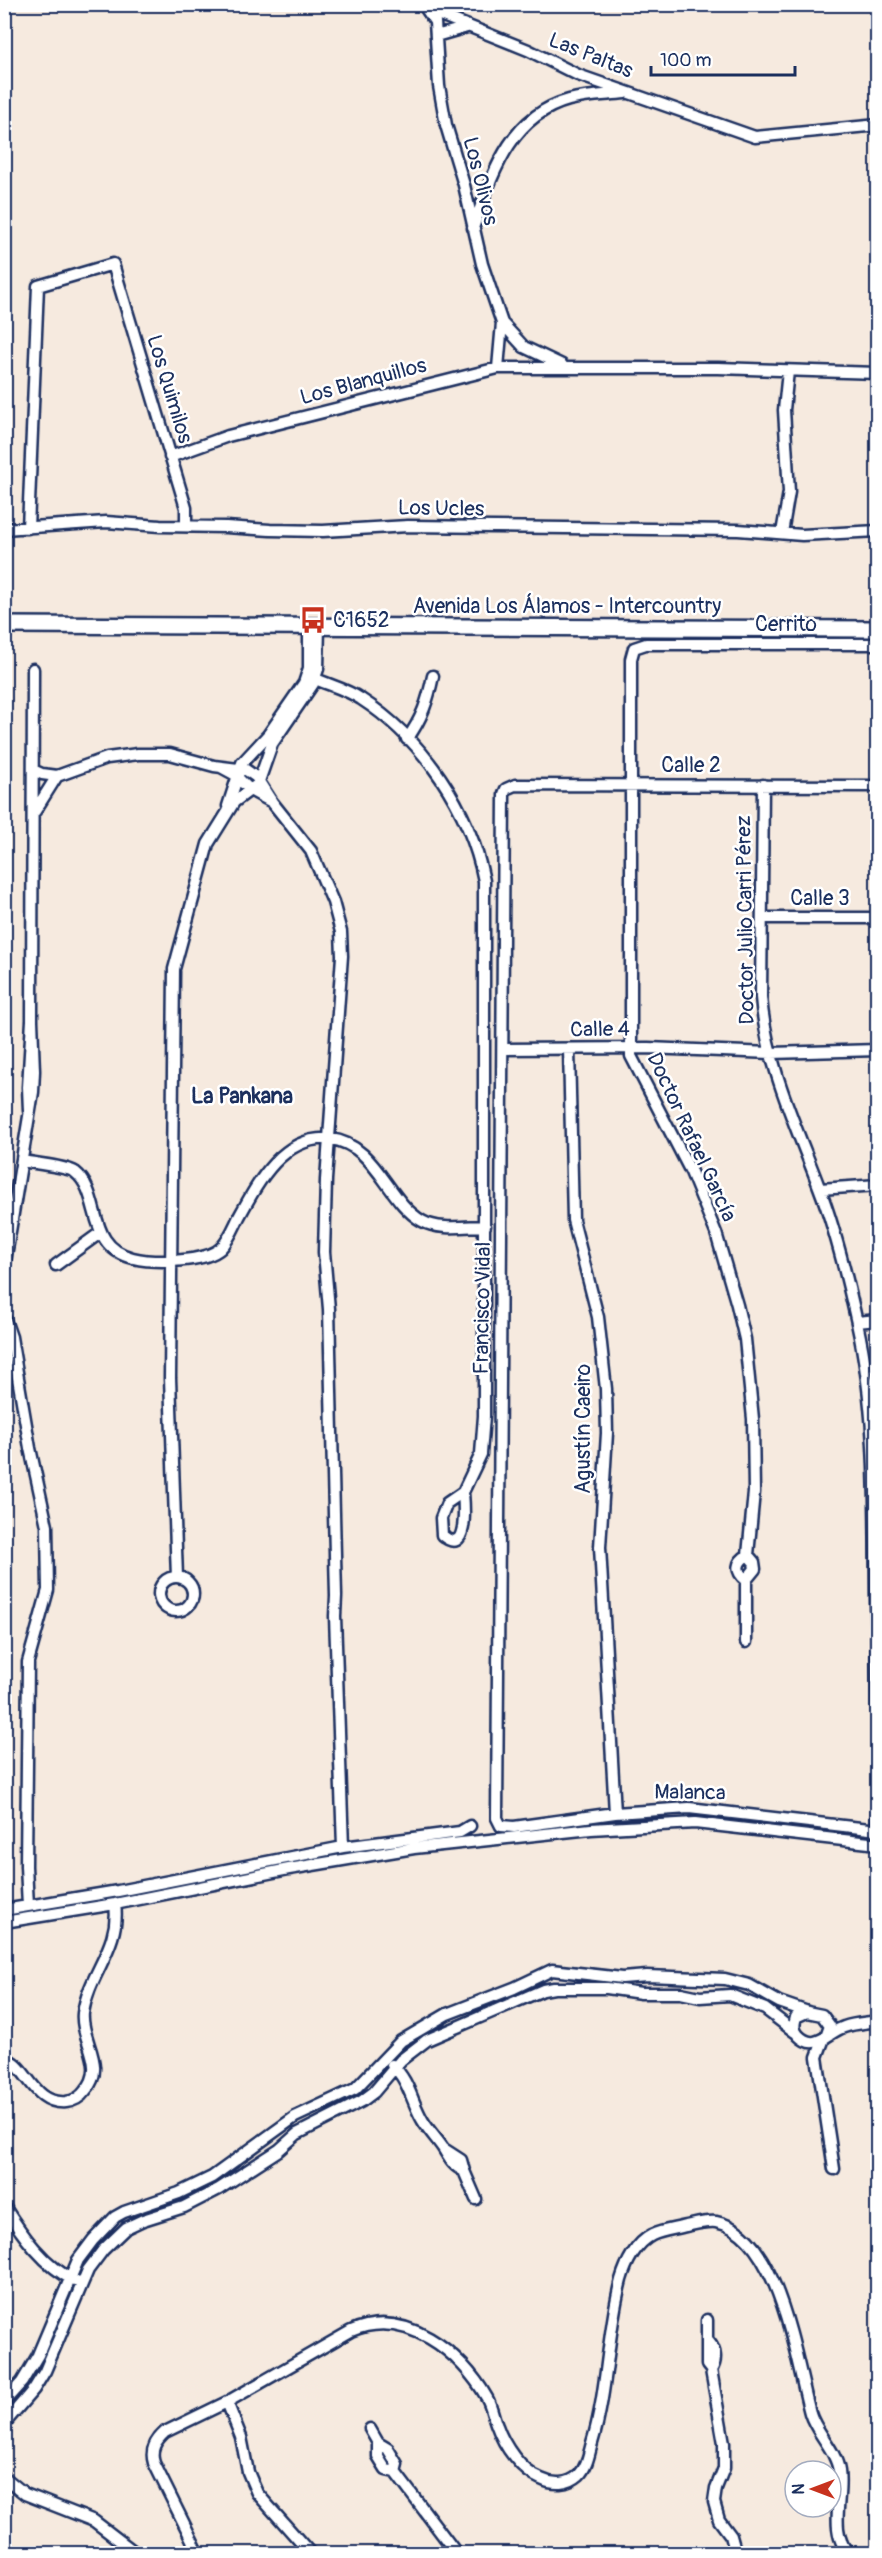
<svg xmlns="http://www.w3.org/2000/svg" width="882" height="2558" font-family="Pangolin,sans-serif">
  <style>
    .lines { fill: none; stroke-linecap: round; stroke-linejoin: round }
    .street-casing { stroke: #1b2f5e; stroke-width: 15 }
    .secondary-casing { stroke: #1b2f5e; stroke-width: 20 }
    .street { stroke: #fff; stroke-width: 10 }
    .secondary { stroke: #fff; stroke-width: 15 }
    .labels { text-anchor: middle; stroke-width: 5; stroke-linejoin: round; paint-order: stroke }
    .street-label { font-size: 21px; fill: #1b2f5e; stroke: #fff }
    .poi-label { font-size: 21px; fill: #1b2f5e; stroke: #fff; text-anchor: start }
    .neighbourhood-label { font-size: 22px; font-weight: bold; fill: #1b2f5e; stroke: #fff }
  </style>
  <rect width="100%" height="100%" fill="#f6eadf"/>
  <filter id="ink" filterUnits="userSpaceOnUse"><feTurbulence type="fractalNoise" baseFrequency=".0167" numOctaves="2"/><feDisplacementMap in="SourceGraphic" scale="12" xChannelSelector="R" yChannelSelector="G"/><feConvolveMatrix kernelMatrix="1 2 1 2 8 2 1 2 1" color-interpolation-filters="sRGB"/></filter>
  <g filter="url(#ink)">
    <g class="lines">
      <defs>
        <path id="street" d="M423 4 435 22 439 86 446 125 464 185 482 264 502 323 498 368
          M428 10 528 50 578 75 755 137 878 125
          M436 36 467 27
          M473 228C492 176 509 116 569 100 587 95 607 95 625 93
          M502 323 524 347 562 365
          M170 457 228 436 498 368H718L878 373
          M28 528 38 286 113 264 186 508V526
          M4 529 106 522 160 526 226 527 270 530 323 531 408 526 738 530 802 535 878 531
          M782 533 789 492 784 410 788 371
          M307 675C324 684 345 688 361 699 423 739 470 809 484 881V1416L481 1454 463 1492 447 1503 441 1518 442 1535C469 1558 464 1505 463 1492
          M407 739C422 719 428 700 433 676
          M33 770 42 774 57 776 35 811
          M57 776 107 758 138 754H170L214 766 246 770 256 777 272 802 250 790 234 774 221 767
          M763 785 761 997C766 1063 796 1126 819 1187 836 1231 847 1277 857 1323 877 1412 875 1503 876 1594 877 1672 880 1751 877 1830
          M878 786 515 785 506 789 504 794 497 1818 501 1826 514 1827 615 1813 689 1808 878 1830
          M228 806 242 763 268 735 304 683 309 668V626
          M762 918H878
          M32 1020 33 669
          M503 1049 648 1048 771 1053 878 1050
          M569 1049 573 1220 598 1317 606 1389 607 1433 600 1547 615 1813
          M22 1161C33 1163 69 1167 75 1172 103 1194 85 1247 133 1258 153 1263 205 1263 221 1248 229 1240 234 1227 239 1217 258 1182 283 1135 330 1139 376 1144 387 1201 422 1221 439 1231 467 1226 485 1226
          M820 1189 878 1185
          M56 1265 100 1233
          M4 1268 33 1092 34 1071 32 1020 28 1087 29 1111
          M4 1317 11 1337 30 1448 47 1526 48 1590 28 1662 26 1866 28 1906
          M857 1322 878 1320
          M748 1555 754 1492 753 1419 745 1339 737 1305 716 1233 691 1172 631 1056V659L634 648 646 644H878
          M748 1555 754 1562 755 1569 746 1580C735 1571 736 1562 748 1555Z
          M159 1594a17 17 0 1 1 34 0a17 17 0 1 1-34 0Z
          M177 1577 170 1378 174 969 208 844 234 802 258 784 272 744 313 684 318 669 319 626
          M746 1642V1580
          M343 1847 460 1832 470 1826
          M4 1910 118 1891 343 1847 335 1616 336 1596 329 1309 324 1252 326 1180 342 956 341 932 333 902 311 851 272 802
          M4 1922 115 1904 289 1869 414 1848 591 1829 695 1823 878 1844
          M826 2037 830 2026 822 2015 807 2012 796 2017C794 2024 793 2029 798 2035 815 2053 828 2032 844 2027 855 2023 866 2023 878 2021
          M823 2041 817 2057 834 2169
          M4 2058C28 2064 32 2105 66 2102 74 2101 80 2098 85 2091 108 2066 80 2040 83 2013 89 1973 121 1946 115 1904
          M392 2065C409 2080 412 2103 423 2121 429 2131 437 2139 443 2148 450 2159 452 2165 464 2171L461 2160 444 2149
          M464 2171 476 2199
          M4 2206C22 2235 44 2266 75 2281
          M707 2320V2365L711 2370 724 2443V2468L716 2488 714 2502 719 2520 731 2536 736 2554
          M709 2342C716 2350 717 2361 711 2370
          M4 2402 22 2382 38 2355 78 2260 93 2240 115 2217 124 2212 179 2193 212 2177 295 2117 355 2089 401 2041 447 2014 514 1988 552 1970 622 1978 647 1976 725 1979 749 1985 779 2002 808 2012
          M227 2402 241 2437 248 2472 257 2493 311 2554
          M4 2424 34 2389 45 2371 88 2270 103 2250 126 2228 143 2220 184 2207 219 2189 279 2150 297 2134 362 2101 374 2092 401 2060 427 2040 543 1990 554 1988H607L641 1993H681L700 1997 730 1995 765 2009 795 2032
          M370 2429 378 2443 388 2449 397 2464 395 2472
          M378 2443V2457L386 2470 395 2472 457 2554
          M4 2477 25 2494 94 2521 137 2554
          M199 2554 154 2463C150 2450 155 2441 165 2432L227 2402 351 2331C405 2307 461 2352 487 2398 492 2407 493 2417 497 2426 504 2446 521 2471 541 2479 553 2485 568 2485 579 2475 587 2467 589 2454 592 2443 608 2390 607 2333 621 2280 626 2263 636 2243 652 2235 662 2230 675 2229 686 2226 696 2224 706 2221 716 2222 779 2233 796 2362 810 2413 816 2433 836 2450 839 2471 843 2498 828 2531 849 2554"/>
        <path id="secondary" d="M4 625 878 629"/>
      </defs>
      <use href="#street" class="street-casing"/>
      <use href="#secondary" class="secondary-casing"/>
      <use href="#street" class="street"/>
      <use href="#secondary" class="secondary"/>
    </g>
  </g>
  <defs>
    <symbol id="bus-bare" viewBox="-9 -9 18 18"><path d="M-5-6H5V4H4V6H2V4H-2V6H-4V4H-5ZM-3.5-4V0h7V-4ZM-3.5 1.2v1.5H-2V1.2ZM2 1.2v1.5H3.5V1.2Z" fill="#c8321e" stroke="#fff" stroke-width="2.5" paint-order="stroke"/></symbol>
  </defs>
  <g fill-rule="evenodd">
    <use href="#bus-bare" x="294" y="601" width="38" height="38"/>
  </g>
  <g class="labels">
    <g class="street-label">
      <text transform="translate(591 55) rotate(22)" y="7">Las Paltas</text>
      <text transform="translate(481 181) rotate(76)" y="7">Los Olivos</text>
      <text transform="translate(363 381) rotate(-15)" y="7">Los Blanquillos</text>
      <text transform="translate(170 389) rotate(73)" y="7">Los Quimilos</text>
      <text transform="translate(441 508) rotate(1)" y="7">Los Ucles</text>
      <text x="567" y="613">Avenida Los Álamos - Intercountry</text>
      <text x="786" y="631">Cerrito</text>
      <text x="691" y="772">Calle 2</text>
      <text x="820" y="905">Calle 3</text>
      <text transform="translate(745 920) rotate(-91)" y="7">Doctor Julio Carri Pérez</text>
      <text transform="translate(600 1029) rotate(-1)" y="7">Calle 4</text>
      <text transform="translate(692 1137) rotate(65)" y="7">Doctor Rafael García</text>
      <text transform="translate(482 1308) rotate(-89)" y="7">Francisco Vidal</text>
      <text transform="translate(583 1429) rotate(-90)" y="7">Agustín Caeiro</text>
      <text transform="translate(690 1792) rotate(1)" y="7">Malanca</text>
    </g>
    <g class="poi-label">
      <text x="333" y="627">C1652</text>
    </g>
    <g class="neighbourhood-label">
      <text x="242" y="1103">La Pankana</text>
    </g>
  </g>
  <rect width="882" height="2558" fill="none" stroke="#fff" stroke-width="24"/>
  <rect x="12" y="12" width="858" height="2534" fill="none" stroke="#1b2f5e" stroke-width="2" filter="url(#ink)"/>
  <g transform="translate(813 2489) rotate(270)"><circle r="28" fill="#ffffff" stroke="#a4acbf" stroke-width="1.5"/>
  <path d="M0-4.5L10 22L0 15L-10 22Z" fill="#c8321e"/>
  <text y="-9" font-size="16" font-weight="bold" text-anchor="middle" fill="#1b2f5e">N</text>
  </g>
  <path d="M651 66v9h144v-9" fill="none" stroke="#1b2f5e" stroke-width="3"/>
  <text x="660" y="66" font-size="18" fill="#1b2f5e" stroke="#ffffff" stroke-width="4.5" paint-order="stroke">100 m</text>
</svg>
